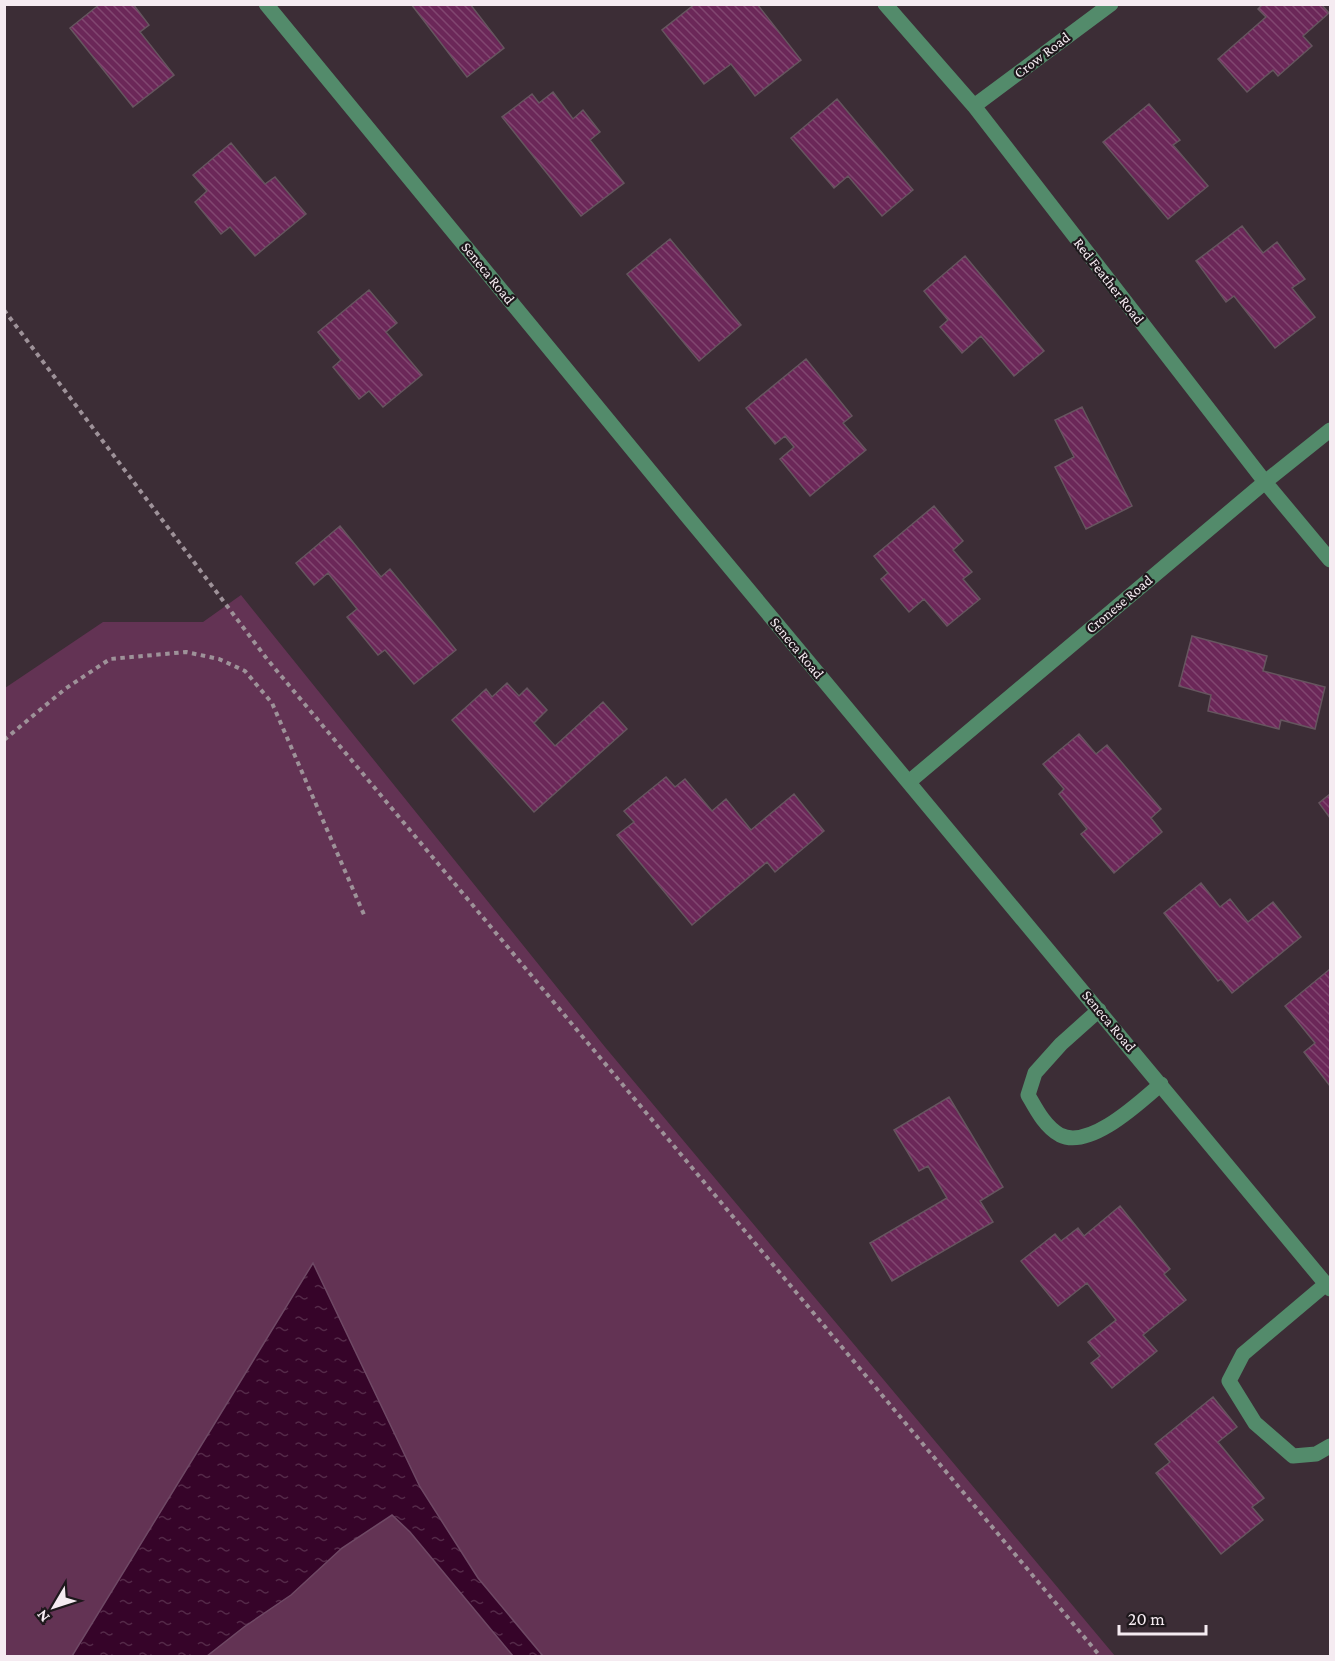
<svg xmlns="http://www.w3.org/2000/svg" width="1335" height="1661" font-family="'Crimson Pro',serif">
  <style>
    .grass { fill: #633354 }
    .water { fill: url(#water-ripples); stroke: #6f4965; stroke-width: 1.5 }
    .building { fill: url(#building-back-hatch); stroke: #66555f; stroke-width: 1.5 }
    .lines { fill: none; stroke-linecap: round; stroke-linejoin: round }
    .path { stroke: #9e9299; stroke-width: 4; stroke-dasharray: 4.5 4.5; stroke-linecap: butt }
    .minor { stroke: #538b6b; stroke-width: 15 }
    .labels { text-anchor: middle; stroke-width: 4.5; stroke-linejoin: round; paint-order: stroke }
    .street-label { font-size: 15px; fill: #f5ebf1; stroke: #1e181c }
  </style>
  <defs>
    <pattern id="water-ripples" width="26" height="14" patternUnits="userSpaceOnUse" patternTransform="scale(1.5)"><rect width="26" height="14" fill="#360429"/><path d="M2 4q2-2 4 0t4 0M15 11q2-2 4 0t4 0" fill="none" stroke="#542948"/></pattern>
    <pattern id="building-back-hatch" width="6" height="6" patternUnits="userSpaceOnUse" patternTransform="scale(1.5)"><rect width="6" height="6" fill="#6b2758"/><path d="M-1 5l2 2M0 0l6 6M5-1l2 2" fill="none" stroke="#814670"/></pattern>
  </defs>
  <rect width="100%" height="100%" fill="#3c2d36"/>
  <path class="grass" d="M241 595 605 1047 1115 1656H5V688L103 622H203Z"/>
  <path class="water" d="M313 1263 420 1487 478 1578 543 1656H513L410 1532 392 1515 342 1548 291 1595 244 1627 207 1656H72Z"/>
  <path class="building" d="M100 4H133L149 25 140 32 174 75 133 107 70 28Z
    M411 4H470L504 48 467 77Z
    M695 4H757L801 60 755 96 731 64 704 84 662 30Z
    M1263 4H1321L1329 13 1303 36 1312 46 1278 76 1273 70 1247 92 1218 59 1266 17 1258 9Z
    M553 92 573 119 583 110 600 132 590 140 624 183 581 216 502 117 532 94 539 103Z
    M837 99 913 190 882 216 848 176 834 188 791 138Z
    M1149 104 1180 140 1173 145 1208 186 1168 219 1103 142Z
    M231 143 265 184 275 177 306 214 255 256 230 227 221 234 195 202 207 191 193 175Z
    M1242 226 1263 253 1277 242 1305 279 1292 288 1315 317 1275 348 1234 296 1226 302 1196 261Z
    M670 239 741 325 699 361 627 274Z
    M965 256 1044 351 1014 376 981 336 962 353 940 327 948 320 924 291Z
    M369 290 397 323 386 332 422 375 383 407 369 391 359 399 333 367 341 360 318 332Z
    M806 359 852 416 843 423 866 450 810 496 780 459 794 447 785 436 775 444 746 408Z
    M1082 407 1132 506 1086 529 1055 467 1074 457 1055 420Z
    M934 506 963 541 953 550 972 572 963 579 980 599 947 626 924 599 909 612 881 579 888 573 874 556Z
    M340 526 381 577 390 569 456 650 414 684 385 650 378 655 347 617 357 609 328 573 314 585 296 563Z
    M1192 636 1267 656 1263 671 1325 687 1315 729 1281 720 1279 729 1208 711 1211 695 1179 686Z
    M507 683 519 696 527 688 547 710 534 723 555 746 603 702 627 729 534 812 452 720 486 689 492 697Z
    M1079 734 1096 754 1107 745 1161 809 1151 818 1162 832 1114 873 1081 834 1087 829 1059 794 1064 789 1043 764Z
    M666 777 675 787 685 779 712 811 726 799 751 830 794 794 824 831 775 872 767 862 692 925 617 835 634 822 624 811Z
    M1330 794V818L1319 803Z
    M1201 883 1220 907 1230 899 1248 922 1273 902 1301 937 1232 993 1221 979 1218 981 1164 913Z
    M1330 969V1086L1304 1052 1315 1043 1285 1006Z
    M949 1097 1003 1187 980 1201 993 1222 892 1281 870 1243 947 1198 928 1166 919 1171 894 1130Z
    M1120 1206 1170 1269 1164 1274 1186 1300 1143 1335 1157 1351 1112 1388 1091 1363 1100 1356 1088 1342 1116 1320 1087 1283 1058 1306 1021 1261 1055 1234 1061 1241 1078 1228 1084 1236Z
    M1213 1397 1237 1427 1218 1442 1264 1498 1252 1507 1263 1520 1221 1554 1156 1473 1170 1462 1155 1444Z"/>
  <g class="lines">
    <path class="path" d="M4 310 267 659 1100 1656
      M4 740 65 689 110 659 186 652 219 659 245 671 272 703 365 917"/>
    <path class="minor" d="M266 4 687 516 1330 1289
      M885 4 974 106 1265 482 1330 560
      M974 106 1111 4
      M910 781 1265 482 1330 430
      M1099 1010 1061 1044 1035 1073 1028 1095C1036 1109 1045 1127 1060 1135 1090 1150 1140 1102 1161 1084
      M1326 1284 1243 1354 1229 1381 1255 1423 1293 1456 1316 1454 1330 1446"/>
  </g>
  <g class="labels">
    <g class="street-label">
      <text transform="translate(1042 55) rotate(-37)" y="5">Crow Road</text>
      <text transform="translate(488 273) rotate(51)" y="5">Seneca Road</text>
      <text transform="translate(1109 281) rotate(52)" y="5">Red Feather Road</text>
      <text transform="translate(1119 604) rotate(-40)" y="5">Cronese Road</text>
      <text transform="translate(797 648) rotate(50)" y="5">Seneca Road</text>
      <text transform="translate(1109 1021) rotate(50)" y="5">Seneca Road</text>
    </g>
  </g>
  <rect width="1335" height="1661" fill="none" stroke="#f5ebf1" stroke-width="12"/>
  <g transform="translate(54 1607) rotate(231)" stroke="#1e181c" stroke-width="4.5" paint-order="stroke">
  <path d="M0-4.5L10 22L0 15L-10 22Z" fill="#f5ebf1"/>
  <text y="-9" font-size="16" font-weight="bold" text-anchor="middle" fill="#f5ebf1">N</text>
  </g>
  <path d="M1119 1625v9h87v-9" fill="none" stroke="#f5ebf1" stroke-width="3"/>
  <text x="1128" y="1625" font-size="18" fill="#f5ebf1" stroke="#1e181c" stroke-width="4.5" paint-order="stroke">20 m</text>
</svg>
